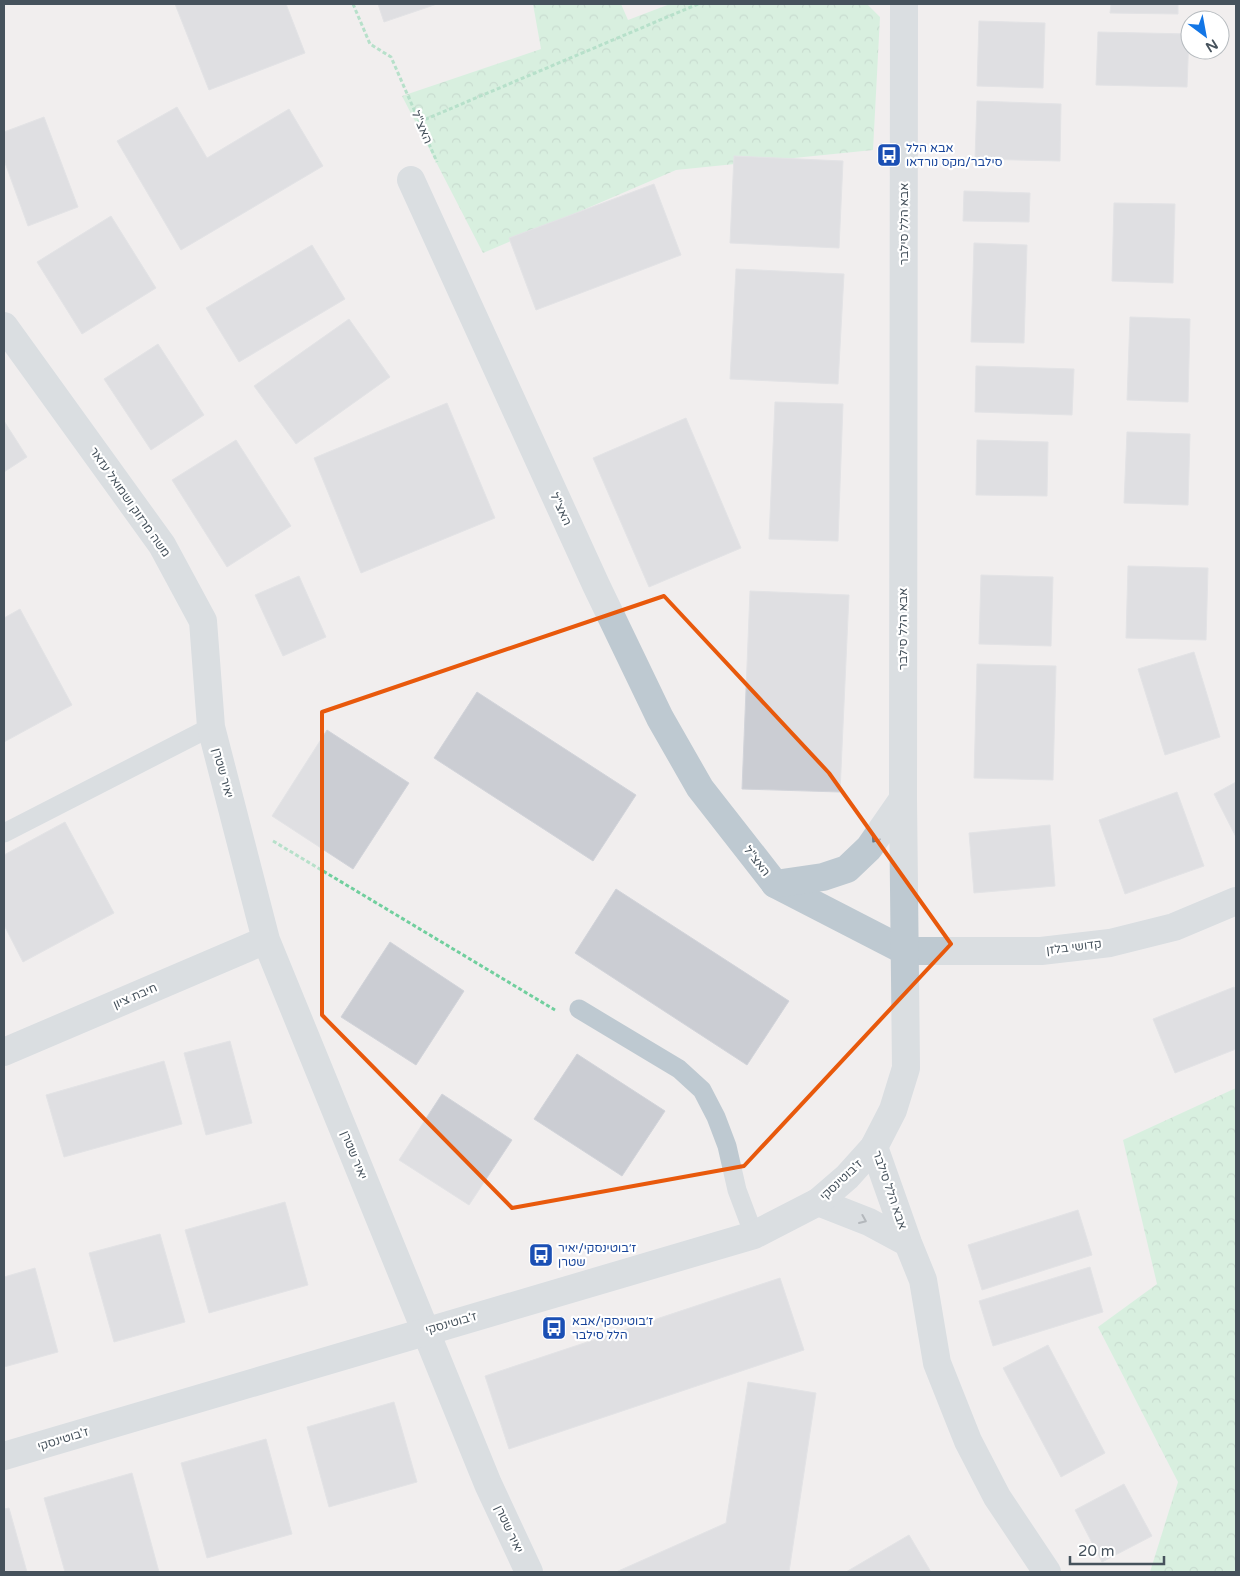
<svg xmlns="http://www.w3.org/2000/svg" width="1240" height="1576" font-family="'Varela Round','Noto Sans Hebrew',sans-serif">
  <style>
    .park { fill: url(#park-crowns) }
    .building { fill: #cbcdd3; stroke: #d2d4da }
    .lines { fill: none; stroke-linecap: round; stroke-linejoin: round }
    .path { stroke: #71cf9e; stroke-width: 3; stroke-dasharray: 4 2.5; stroke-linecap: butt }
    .service { stroke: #bec9d1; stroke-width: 19 }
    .minor { stroke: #bec9d1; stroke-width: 28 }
    .tertiary { stroke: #bec9d1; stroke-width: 28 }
    .oneway { stroke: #6a767f }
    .marked { fill: none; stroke: #e8590c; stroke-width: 4; stroke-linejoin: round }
    .labels { text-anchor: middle; stroke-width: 4.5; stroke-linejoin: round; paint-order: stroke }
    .street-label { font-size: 12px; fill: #46525c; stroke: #fff }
    .transit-label { font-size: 12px; fill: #164399; stroke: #fff; text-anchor: start }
  </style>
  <defs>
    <pattern id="park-crowns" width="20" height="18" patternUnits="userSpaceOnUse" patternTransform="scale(1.25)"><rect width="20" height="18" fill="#baf0cd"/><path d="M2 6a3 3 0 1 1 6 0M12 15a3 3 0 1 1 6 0" fill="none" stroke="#99c5aa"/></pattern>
  </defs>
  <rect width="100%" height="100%" fill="#f1eeee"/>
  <path class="park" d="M533 4H621L628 20 670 4H867L880 17 873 150 676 170 483 253 402 96 541 49Z
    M1236 1088V1572H1150L1178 1482 1098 1327 1157 1284 1123 1140Z"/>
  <path class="building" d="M175 4H286L305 53 209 90Z
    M378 4H437L384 22Z
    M1111 4H1178V14L1110 13Z
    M979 21 1045 23 1043 88 977 86Z
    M1098 32 1189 34 1187 87 1096 85Z
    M977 101 1061 104 1060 161 975 159Z
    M177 107 207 158 289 109 323 166 181 250 117 141Z
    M44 117 78 207 28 226 4 160V132Z
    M734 156 843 161 839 248 730 243Z
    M654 184 681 255 536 310 509 238Z
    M964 191 1030 193 1029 222 963 221Z
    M1114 203 1175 204 1173 283 1112 281Z
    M111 216 156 288 82 334 37 262Z
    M974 243 1027 245 1024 343 971 342Z
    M312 245 345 299 239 362 206 308Z
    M736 269 844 274 838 384 730 379Z
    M1130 317 1190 319 1188 402 1127 400Z
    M349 319 390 377 296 444 254 386Z
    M158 344 204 415 151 450 104 379Z
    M976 366 1074 369 1072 415 975 412Z
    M775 402 843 404 838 541 769 539Z
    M447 403 495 518 361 573 314 458Z
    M686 418 741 548 649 587 593 458Z
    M4 421 27 457 4 472Z
    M1127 432 1190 434 1188 505 1124 503Z
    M236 440 291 526 227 567 172 480Z
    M977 440 1048 442 1047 496 976 495Z
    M1128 566 1208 568 1206 640 1126 638Z
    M981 575 1053 577 1051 646 979 644Z
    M299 576 326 637 283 656 255 595Z
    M750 591 849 595 840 792 742 789Z
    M20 609 72 705 4 742V618Z
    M1194 652 1220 737 1165 755 1138 669Z
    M977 664 1056 666 1053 780 974 778Z
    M477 692 636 795 593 861 434 758Z
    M327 730 409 783 353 869 272 816Z
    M1236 782V837L1214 794Z
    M1177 792 1204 866 1125 894 1099 820Z
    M65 822 114 913 23 962 4 925V855Z
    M1050 825 1055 886 974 893 969 833Z
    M616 889 789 1001 747 1065 575 953Z
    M390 942 464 991 416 1065 341 1017Z
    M1234 987 1236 992V1049L1175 1073 1153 1019Z
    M230 1041 252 1123 206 1135 184 1053Z
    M577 1054 665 1111 622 1176 534 1119Z
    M164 1061 182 1124 64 1157 46 1095Z
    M442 1094 512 1140 469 1205 399 1160Z
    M285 1202 308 1285 209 1313 185 1230Z
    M1078 1210 1092 1255 982 1290 968 1245Z
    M160 1234 185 1322 114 1342 89 1253Z
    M1090 1267 1103 1312 993 1346 979 1301Z
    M35 1268 58 1352 4 1367V1277Z
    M780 1278 804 1350 509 1449 485 1376Z
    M1048 1345 1105 1453 1061 1477 1003 1368Z
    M748 1382 816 1393 789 1572H616L726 1523Z
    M394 1402 417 1482 329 1507 307 1427Z
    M266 1439 292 1534 207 1558 181 1463Z
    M132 1473 159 1572H65L44 1498Z
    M1124 1484 1152 1536 1102 1562 1075 1510Z
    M9 1508 27 1572H4V1509Z
    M909 1535 931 1572H846Z"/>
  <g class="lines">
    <path class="path" d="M353 4 370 44 391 57 437 162
      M419 122 698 4
      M273 841 555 1010"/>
    <path class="service" d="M4 833 211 727
      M579 1009 679 1069 702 1090 716 1117 727 1146 737 1190 754 1235"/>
    <path class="minor" d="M411 180 596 585 660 718 700 788 775 884 905 951H1041L1110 943 1174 927 1236 901
      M4 326 162 545 203 621 211 727 266 940 488 1484 529 1572
      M4 1052 266 940
      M874 1147 908 1243 923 1280 937 1363 968 1441 997 1497 1047 1572
      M818 1202 869 1222 908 1243"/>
    <path class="tertiary" d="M775 884 823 877 847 869 869 848 903 799
      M4 1456 754 1235 818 1202 847 1177 874 1147 893 1110 906 1068 903 799 904 4"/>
  </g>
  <defs><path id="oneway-chevron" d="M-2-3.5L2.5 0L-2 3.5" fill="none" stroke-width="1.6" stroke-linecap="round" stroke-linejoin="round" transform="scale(1.25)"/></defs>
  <g class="oneway">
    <use href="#oneway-chevron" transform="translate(875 839) rotate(124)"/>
    <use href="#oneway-chevron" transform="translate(863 1220) rotate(23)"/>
  </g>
  <path d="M0 0H1240V1576H0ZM664 596 829 773 951 944 744 1166 512 1208 322 1015V712Z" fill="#f1eeee" fill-opacity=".55" fill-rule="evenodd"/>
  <path class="marked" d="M664 596 829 773 951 944 744 1166 512 1208 322 1015V712Z"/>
  <defs>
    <symbol id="bus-square" viewBox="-11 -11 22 22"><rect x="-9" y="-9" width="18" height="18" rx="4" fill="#1a4fb4" stroke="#fff"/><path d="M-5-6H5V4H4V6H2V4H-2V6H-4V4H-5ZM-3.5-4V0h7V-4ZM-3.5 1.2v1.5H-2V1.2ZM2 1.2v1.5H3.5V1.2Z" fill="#fff"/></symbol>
  </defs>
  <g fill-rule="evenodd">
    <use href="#bus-square" x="875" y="141" width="28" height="28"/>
    <use href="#bus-square" x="527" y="1241" width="28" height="28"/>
    <use href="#bus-square" x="540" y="1314" width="28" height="28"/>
  </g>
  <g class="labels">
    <g class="street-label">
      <text transform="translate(422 127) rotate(67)" y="4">האצ"ל</text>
      <text transform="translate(904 224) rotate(-90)" y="4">אבא הלל סילבר</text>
      <text transform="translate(130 502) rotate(55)" y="4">משה מרזוק ושמואל עזאר</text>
      <text transform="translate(561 509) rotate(65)" y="4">האצ"ל</text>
      <text transform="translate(903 629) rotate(-90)" y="4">אבא הלל סילבר</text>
      <text transform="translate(223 773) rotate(75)" y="4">יאיר שטרן</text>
      <text transform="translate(757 861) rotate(52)" y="4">האצ"ל</text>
      <text transform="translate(1074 947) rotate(-7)" y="4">קדושי בלזן</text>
      <text transform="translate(135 996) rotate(-23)" y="4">חיבת ציון</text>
      <text transform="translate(354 1155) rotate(68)" y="4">יאיר שטרן</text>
      <text transform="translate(841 1180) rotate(-43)" y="4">ז'בוטינסקי</text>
      <text transform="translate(890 1190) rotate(71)" y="4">אבא הלל סילבר</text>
      <text transform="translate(451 1323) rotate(-16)" y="4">ז'בוטינסקי</text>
      <text transform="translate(63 1439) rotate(-17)" y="4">ז'בוטינסקי</text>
      <text transform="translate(509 1529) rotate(65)" y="4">יאיר שטרן</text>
    </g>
    <g class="transit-label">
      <text x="906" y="152">אבא הלל<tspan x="906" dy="14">סילבר/מקס נורדאו</tspan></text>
      <text x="558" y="1252">ז׳בוטינסקי/יאיר<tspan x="558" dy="14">שטרן</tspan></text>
      <text x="572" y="1325">ז׳בוטינסקי/אבא<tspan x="572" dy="14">הלל סילבר</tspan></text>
    </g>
  </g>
  <rect width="1240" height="1576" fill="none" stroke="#46525c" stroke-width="10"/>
  <g transform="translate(1205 35) rotate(148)"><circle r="24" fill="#ffffff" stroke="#b5babe"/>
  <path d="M0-4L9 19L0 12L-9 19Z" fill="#1376e6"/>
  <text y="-8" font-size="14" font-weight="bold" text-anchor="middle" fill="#46525c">N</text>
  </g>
  <path d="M1070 1556v8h94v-8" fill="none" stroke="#46525c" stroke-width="2.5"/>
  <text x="1078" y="1556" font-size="15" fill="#46525c" stroke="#ffffff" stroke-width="4" paint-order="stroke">20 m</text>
</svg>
